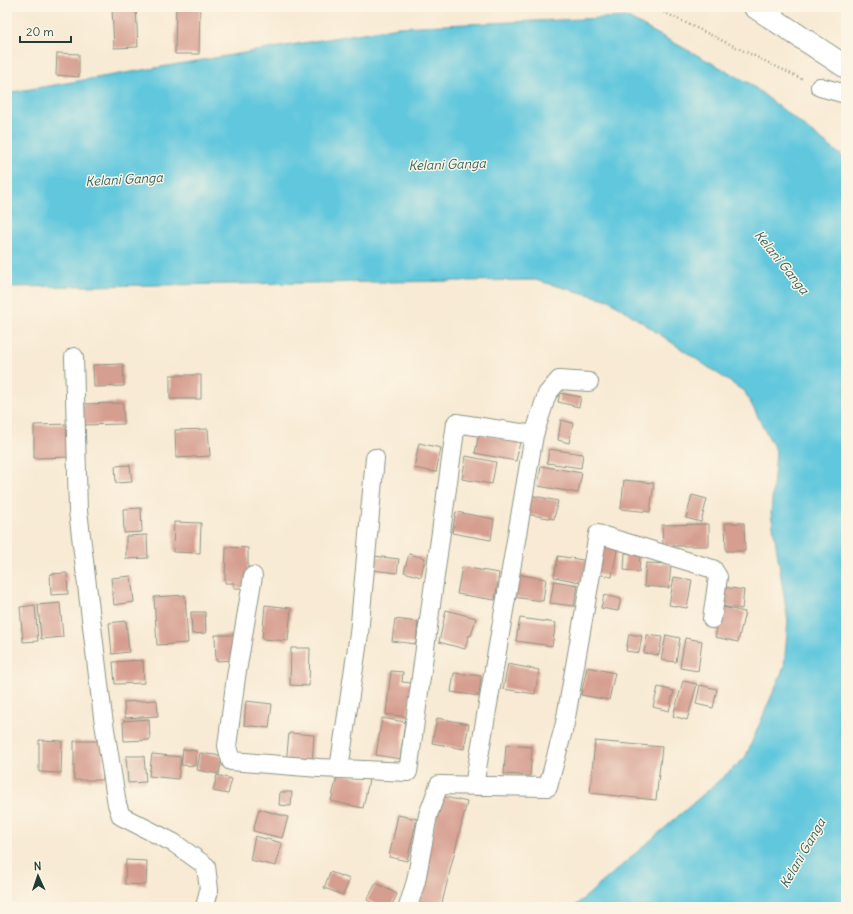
<svg xmlns="http://www.w3.org/2000/svg" width="853" height="914" font-family="Delius,sans-serif">
  <style>
    .water { fill: #60c7dd; stroke: #408288 }
    .building { fill: #d69e90 }
    .lines { fill: none; stroke-linecap: round; stroke-linejoin: round }
    .minor-casing { stroke: #8c9484; stroke-width: 20 }
    .primary-casing { stroke: #8c9484; stroke-width: 24 }
    .path { stroke: #8c9484; stroke-width: 2.5; stroke-dasharray: 1 3; stroke-linecap: butt }
    .minor { stroke: #fff; stroke-width: 18 }
    .primary { stroke: #fff; stroke-width: 22 }
    .labels { text-anchor: middle; stroke-width: 3; stroke-linejoin: round; paint-order: stroke }
    .water-label { font-size: 13px; font-style: italic; fill: #2f605e; stroke: #fcf5e5 }
  </style>
  <rect width="100%" height="100%" fill="#fcf5e5"/>
  <filter id="ink" filterUnits="userSpaceOnUse"><feTurbulence type="fractalNoise" baseFrequency=".025" numOctaves="2"/><feDisplacementMap in="SourceGraphic" scale="8" xChannelSelector="R" yChannelSelector="G"/><feConvolveMatrix kernelMatrix="1 2 1 2 8 2 1 2 1" color-interpolation-filters="sRGB"/></filter>
  <filter id="wash" filterUnits="userSpaceOnUse"><feTurbulence type="fractalNoise" baseFrequency=".012" numOctaves="4" result="noise"/><feDisplacementMap in="SourceGraphic" scale="16" xChannelSelector="R" yChannelSelector="G"/><feGaussianBlur stdDeviation="0.9" result="paint"/><feColorMatrix in="noise" values="0 0 0 0 0 0 0 0 0 0 0 0 0 0 0 0 0 1.4 0 .05"/><feComposite in="paint" operator="in"/></filter>
  <g filter="url(#wash)">
    <rect width="100%" height="100%" fill="#f8ead4"/>
    <path class="water" d="M626 17 749 83 846 159V907H574L745 758 784 667 788 621 771 513 776 451 745 392 609 300 535 280 7 287V93L398 27Z"/>
    <g id="blocks">
      <path class="building" d="M136 7 138 47 114 48 112 8Z
        M176 7H200L199 54H175Z
        M57 53 79 54V77L56 75Z
        M123 364 124 386 94 387 93 365Z
        M170 375H201V399H170Z
        M560 393 581 397 579 407 558 402Z
        M123 403 124 424 82 425 81 404Z
        M561 420 573 423 569 443 558 440Z
        M73 424V457L34 458V425Z
        M208 429 210 456 176 458 175 430Z
        M479 434 520 442 516 461 475 453Z
        M419 443 441 448 436 472 414 468Z
        M549 449 583 454 581 468 547 463Z
        M466 456 496 462 492 484 462 479Z
        M130 465 132 482 116 483 115 466Z
        M541 466 582 473 578 493 538 486Z
        M624 480 654 483 650 512 621 509Z
        M530 495 558 501 554 519 526 514Z
        M692 495 707 499 701 522 686 518Z
        M141 508 142 532 124 533 123 509Z
        M456 512 494 519 491 540 452 533Z
        M174 522 201 523 200 553 173 552Z
        M725 523H744L745 551H726Z
        M709 524V546H663L662 525Z
        M147 535 148 558 126 559V536Z
        M599 541 618 545 612 577 592 573Z
        M226 547 248 548V588H234V583H225Z
        M625 553 640 554 639 572 624 570Z
        M409 554 425 558 421 577 404 572Z
        M374 556 399 559 397 573 372 570Z
        M558 556 589 561 585 583 554 577Z
        M646 563 671 564 669 588 644 586Z
        M462 567 499 573 495 600 457 594Z
        M67 573 68 594 51 595 50 574Z
        M516 574 546 579 543 601 512 597Z
        M131 576 134 602 114 605 111 578Z
        M674 577 692 580 687 608 669 605Z
        M554 581 578 585 574 606 550 603Z
        M723 587 744 590 742 609 720 606Z
        M185 595 188 643 157 645 154 597Z
        M604 595 621 599 618 611 601 608Z
        M60 603 63 637 41 639 38 605Z
        M35 605 38 641 23 642 20 607Z
        M265 605 291 608 288 641 262 639Z
        M722 607 745 612 738 642 715 637Z
        M446 610 476 618 471 636 469 635 465 649 439 642Z
        M191 612H205L206 633 192 634Z
        M520 618 556 623 552 646 516 641Z
        M395 619 418 622 416 644 392 641Z
        M126 621 129 652 112 654 109 623Z
        M629 634 642 636 639 653 626 651Z
        M215 635H236L237 660 216 661Z
        M647 635 662 637 659 655 644 653Z
        M666 635 680 638 676 662 661 660Z
        M685 638 702 641 698 671 680 668Z
        M291 648H310L309 686 290 685Z
        M143 660 144 683 115 684 113 662Z
        M508 664 539 670 535 694 503 689Z
        M587 667 615 673 609 700 581 695Z
        M391 671 403 672 402 682 412 683 408 717 386 714Z
        M454 673 481 676 479 696 451 692Z
        M683 681 697 684 687 720 673 716Z
        M700 685 717 689 713 708 696 704Z
        M658 687 674 691 669 711 653 707Z
        M157 700 158 716 125 718 124 702Z
        M246 701 272 704 269 728 244 725Z
        M382 718 405 722 400 759 376 755Z
        M437 718 469 724 464 749 432 743Z
        M149 719 150 740 124 741 123 721Z
        M289 733 314 735 312 766 286 764Z
        M39 740 62 741 61 773 39 772Z
        M74 741H103V780H74Z
        M595 741 662 747 656 800 590 793Z
        M506 745 532 747 530 776 504 774Z
        M183 749 197 751 195 766 181 765Z
        M200 753 222 756 219 774 197 770Z
        M152 754 181 757 178 779 149 776Z
        M126 756H144L146 782 128 783Z
        M338 773 369 780 363 808 331 801Z
        M217 775 232 779 228 794 213 791Z
        M280 792H292L291 806 279 805Z
        M441 796 467 802 441 907H414Z
        M259 809 288 817 282 838 253 831Z
        M398 815 417 819 407 861 389 857Z
        M255 836 282 843 276 866 250 860Z
        M126 860 147 861 146 885 125 884Z
        M330 872 350 879 343 895 324 888Z
        M376 883 397 894 391 907H380L367 900Z"/>
    </g>
  </g>
  <g filter="url(#ink)">
    <use href="#blocks" fill-opacity="0" stroke="#8c9484" stroke-width="1"/>
    <g class="lines">
      <defs>
        <path id="minor" d="M820 87 846 94
          M74 357 78 511 103 717 117 804 121 816 174 843 206 866 209 890 205 907
          M253 576 236 677 227 746 231 761 319 768 408 772 456 423 534 435
          M339 769 359 634 375 458
          M474 786 534 435 547 394 559 380 589 382
          M408 907 416 881 428 815 439 785 548 787 565 723 598 534 713 569 718 577 712 619"/>
        <path id="primary" d="M755 7 846 67"/>
      </defs>
      <use href="#minor" class="minor-casing"/>
      <use href="#primary" class="primary-casing"/>
      <path class="path" d="M7 7H8
        M653 7 804 80"/>
      <use href="#minor" class="minor"/>
      <use href="#primary" class="primary"/>
    </g>
  </g>
  <g class="labels">
    <g class="water-label">
      <text transform="translate(447 164) rotate(-2)" y="5">Kelani Ganga</text>
      <text transform="translate(124 179) rotate(-3)" y="5">Kelani Ganga</text>
      <text transform="translate(782 262) rotate(51)" y="5">Kelani Ganga</text>
      <text transform="translate(802 853) rotate(-60)" y="5">Kelani Ganga</text>
    </g>
  </g>
  <rect width="853" height="914" fill="none" stroke="#fcf5e5" stroke-width="24"/>
  <g transform="translate(38 876) rotate(357)" stroke="#fcf5e5" stroke-width="3" paint-order="stroke">
  <path d="M0-3L7 15L0 10L-7 15Z" fill="#1f3d34"/>
  <text y="-6" font-size="11" font-weight="bold" text-anchor="middle" fill="#1f3d34">N</text>
  </g>
  <path d="M20 36v6h51v-6" fill="none" stroke="#1f3d34" stroke-width="2"/>
  <text x="26" y="36" font-size="12" fill="#1f3d34" stroke="#fcf5e5" stroke-width="3" paint-order="stroke">20 m</text>
</svg>
